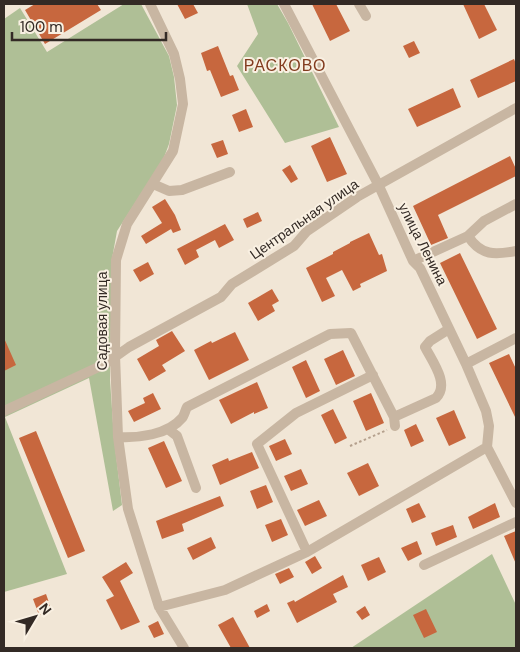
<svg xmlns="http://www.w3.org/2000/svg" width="520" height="652" font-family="'DM Sans',sans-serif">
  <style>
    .green { fill: #afbf96 }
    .building { fill: #c7673e }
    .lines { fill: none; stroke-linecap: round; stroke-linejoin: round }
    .path { stroke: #b4a08d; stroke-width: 2; stroke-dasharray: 2.5 2.5; stroke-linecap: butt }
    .minor { stroke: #c8b6a2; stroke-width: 10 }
    .labels { text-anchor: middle; stroke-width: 4; stroke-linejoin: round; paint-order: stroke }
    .street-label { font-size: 14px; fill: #332a25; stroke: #f9f0e2 }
    .quarter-label { font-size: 16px; letter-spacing: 1px; fill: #823b1e; stroke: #f9f0e2 }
  </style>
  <rect width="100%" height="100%" fill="#f1e6d6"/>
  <path class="green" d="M124 4H141L169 56 174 77 177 105 169 144 163 160 117 231 112 259 110 380 114 438 122 505 113 511 89 378 5 417 67 574 4 592V19L20 8 47 52Z
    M247 4H277L288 23 339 127 285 143 237 66 258 34Z
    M492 554 516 605V648H351Z"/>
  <path class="building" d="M35 4H97L101 10 45 44 25 10Z
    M177 4H193L198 13 185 19Z
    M312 4H336L350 31 330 41Z
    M463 4H484L497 30 479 39Z
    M414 41 420 53 409 58 403 46Z
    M218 46 230 76 233 75 239 90 221 97 210 70 207 71 201 53Z
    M514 59 516 64V81L478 98 470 80Z
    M453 88 461 107 417 127 408 109Z
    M246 109 253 127 239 132 232 115Z
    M330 137 347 174 327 182 311 146Z
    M223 140 228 154 217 158 211 144Z
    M510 156 516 169V176L438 215 448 238 431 245 413 206Z
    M290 165 298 179 291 183 282 170Z
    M165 199 175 215 181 230 173 233 171 229 146 244 141 236 162 223 152 207Z
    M258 212 262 221 247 228 243 219Z
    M225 224 234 240 219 248 215 240 196 250 199 257 185 265 177 249Z
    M369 233 379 255 382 254 387 271 360 284 361 287 353 291 342 270 326 278 335 296 322 302 306 268 333 254V252L350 243V242Z
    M460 253 497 329 477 339 440 263Z
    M148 262 154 274 140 282 133 270Z
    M272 289 279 301 272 305 275 311 258 321 248 303Z
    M172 331 185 351 162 365 166 371 149 381 137 359 159 346 156 340Z
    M235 332 249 360 209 380 194 350 211 341 212 343Z
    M4 338 16 365 4 371Z
    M343 350 355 376 336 385 324 359Z
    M509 354 516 369V419L489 363Z
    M306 360 320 391 306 398 292 367Z
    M257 382 268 408 254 414V412L231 424 219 400Z
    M153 393 161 409 134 422 128 411 145 403 143 398Z
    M371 393 384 423 366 431 353 401Z
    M333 409 347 438 335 444 321 415Z
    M454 410 466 438 449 446 436 418Z
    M416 424 424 441 411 447 404 430Z
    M36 431 85 551 68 558 19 438Z
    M285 439 292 454 276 461 269 446Z
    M164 441 182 481 166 488 148 448Z
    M252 452 259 468 220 485 212 465 228 458 229 461Z
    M368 463 379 486 359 496 347 473Z
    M301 469 308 484 291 491 284 476Z
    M266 485 273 502 257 509 250 491Z
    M220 496 224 506 182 524 184 531 162 539 156 521Z
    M319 500 327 516 305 526 297 510Z
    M419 503 426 517 412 523 406 509Z
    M495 503 500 517 473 529 468 517Z
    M281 519 288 535 272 542 265 525Z
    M453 525 457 537 436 546 431 533Z
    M516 531V564L504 536Z
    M211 537 216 548 193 560 187 548Z
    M417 541 422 554 408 561 401 548Z
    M315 556 322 568 312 574 305 562Z
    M379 557 386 572 368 581 361 565Z
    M126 562 133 573 120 581 140 622 121 630 106 600 114 596 102 577Z
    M289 568 294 577 280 584 275 574Z
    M343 575 348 587 333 594 337 602 297 623 287 603 294 600 295 602Z
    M46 594 52 611 39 615 33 599Z
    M267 604 270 611 257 618 254 611Z
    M365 606 370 615 362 620 356 612Z
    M426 609 437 632 424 638 413 615Z
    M233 617 250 648H231L218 625Z
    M158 621 164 634 154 638 148 626Z"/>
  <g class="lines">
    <path class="path" d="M350 446 387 430"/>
    <path class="minor" d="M150 4 174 54 180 79 183 104 173 151 127 224 116 260 115 355 118 437 128 509 159 607 184 648
      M284 4 379 186 413 261 420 268 466 364 486 411 489 426 487 447 516 503
      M359 4 366 16
      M153 184 169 191 182 190 230 172
      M468 236C481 256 495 255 516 251
      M413 261 468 236 484 221 516 204
      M466 364 516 338
      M4 411 105 364 129 347 221 297 232 284 294 246 307 231 357 197 516 108
      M394 417 436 398C450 384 432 361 425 347L430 341 449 329
      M168 429 177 436 196 488
      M118 437C138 438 168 435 182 418 184 416 185 411 187 407L330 334 351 333 394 417 395 426
      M307 552 257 444 296 413 373 375
      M424 565 516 522
      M159 607 225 590 307 552 487 447"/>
  </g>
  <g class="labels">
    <g class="street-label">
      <text transform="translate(304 219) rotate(-35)" y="5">Центральная улица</text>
      <text transform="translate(423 244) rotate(63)" y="5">улица Ленина</text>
      <text transform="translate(102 321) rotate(-90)" y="5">Садовая улица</text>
    </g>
    <g class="quarter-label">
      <text x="285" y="71">РАСКОВО</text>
    </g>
  </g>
  <rect width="520" height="652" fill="none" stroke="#332a25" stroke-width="10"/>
  <g transform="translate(35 617) rotate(52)" stroke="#f9f0e2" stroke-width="4" paint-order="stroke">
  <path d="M0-4L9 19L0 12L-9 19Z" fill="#332a25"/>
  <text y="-8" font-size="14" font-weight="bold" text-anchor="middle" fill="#332a25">N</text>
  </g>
  <path d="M12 32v8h154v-8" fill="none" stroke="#332a25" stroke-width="2.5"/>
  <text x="20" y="32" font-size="15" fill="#332a25" stroke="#f9f0e2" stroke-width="4" paint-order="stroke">100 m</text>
</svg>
